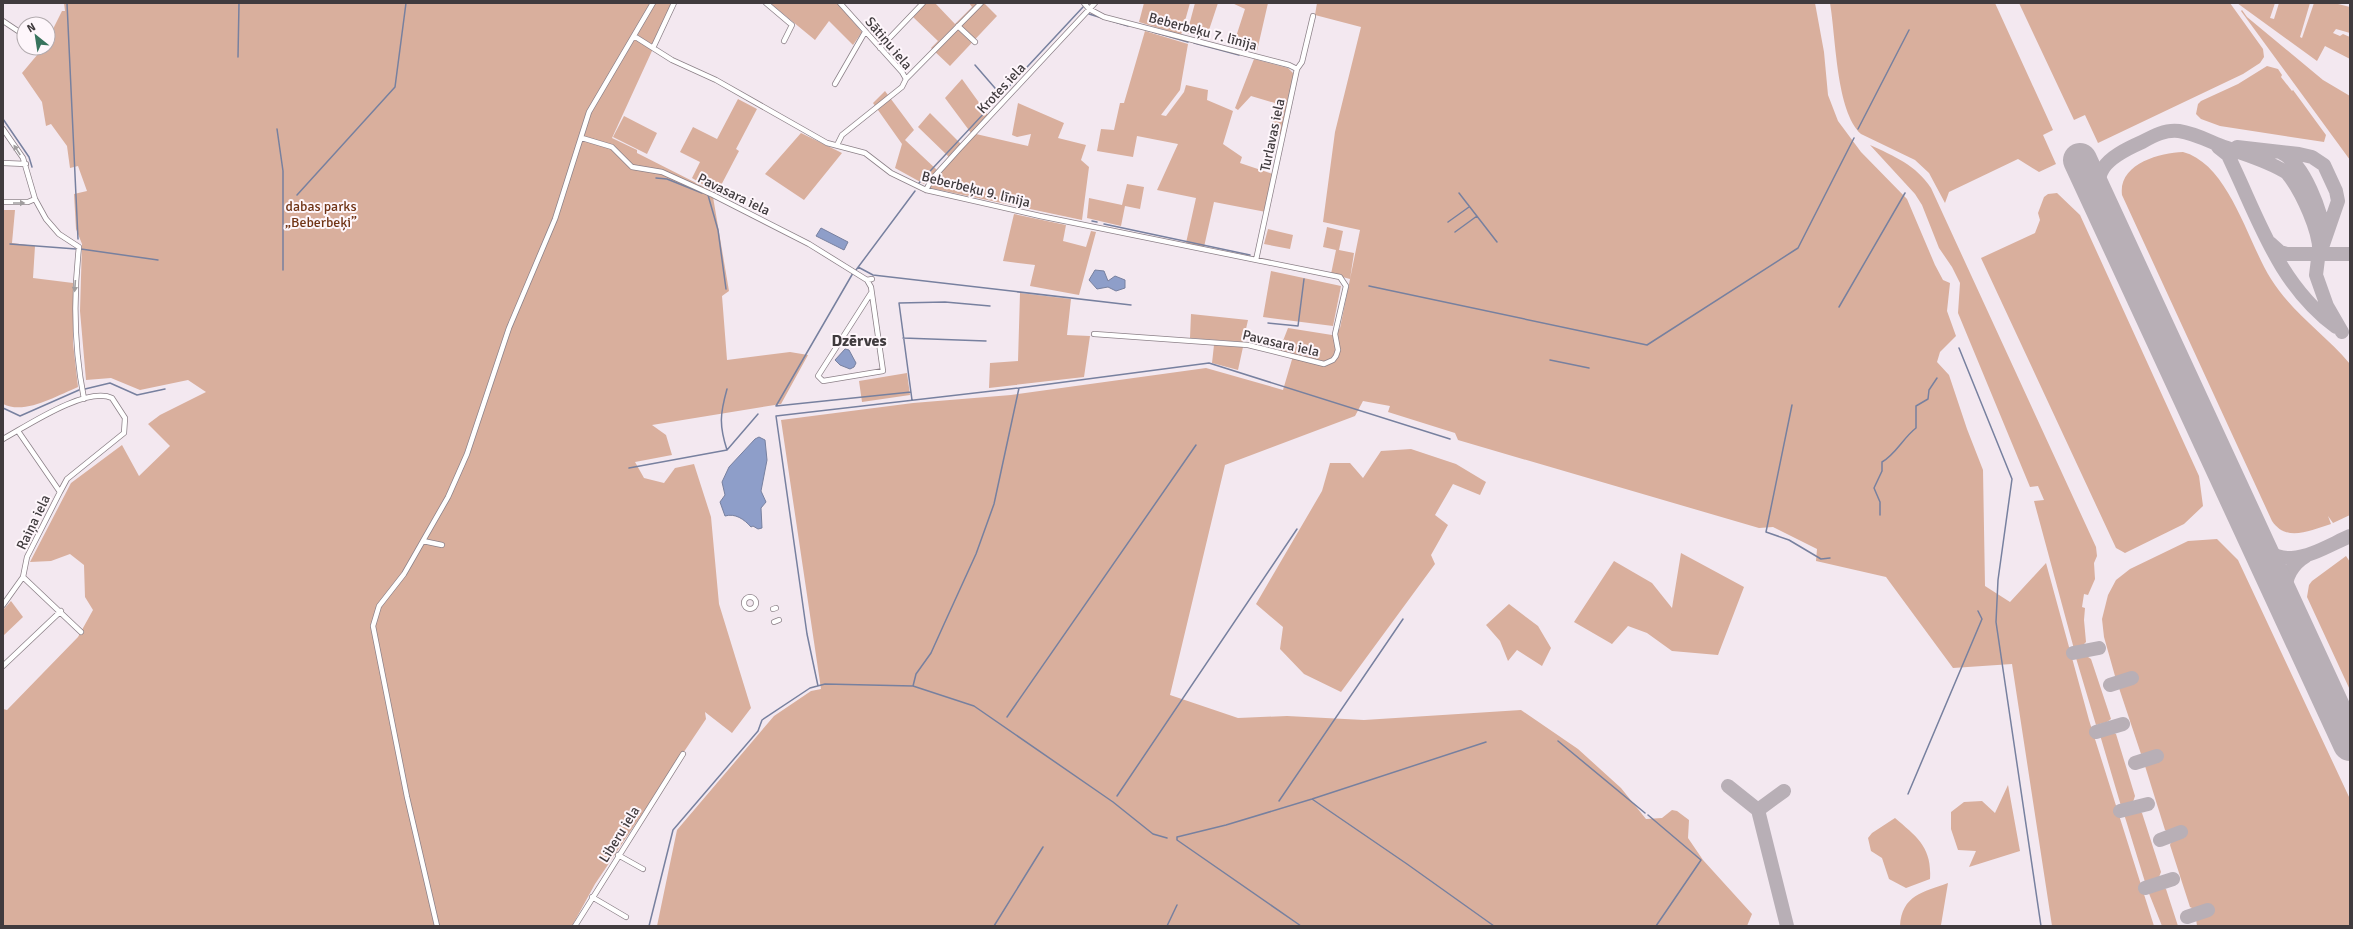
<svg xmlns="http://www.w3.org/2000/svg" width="2353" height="929" font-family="Signika,sans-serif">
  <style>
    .green { fill: #d9af9d }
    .water { fill: #8e9ec9; stroke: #77809f }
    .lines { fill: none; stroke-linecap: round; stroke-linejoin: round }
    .stream { stroke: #77809f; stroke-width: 1.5 }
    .taxiway { stroke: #b8afb6; stroke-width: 14 }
    .runway { stroke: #b8afb6; stroke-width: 34 }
    .street-casing { stroke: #8c8188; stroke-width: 6 }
    .street { stroke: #fff; stroke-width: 4.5 }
    .oneway { fill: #a09d9e }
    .labels { text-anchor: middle; stroke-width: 4; stroke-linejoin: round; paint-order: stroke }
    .street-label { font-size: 14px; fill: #403b3e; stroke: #fef6fb }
    .park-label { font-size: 14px; fill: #703415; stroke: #fef6fb }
    .quarter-label { font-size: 16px; font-weight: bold; fill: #403b3e; stroke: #fef6fb }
  </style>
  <rect width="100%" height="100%" fill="#f3e8f0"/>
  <path class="green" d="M64 3H674L612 138 637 150V153L712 191 729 291 722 296 727 360 790 352 808 355 781 404 652 425 666 435 672 455 635 462 644 478 664 483 675 468 694 464 711 517 719 604 751 708 732 733 705 712 706 719 595 884 572 926H3V709L7 710 78 637 93 610 85 597 84 565 70 554 51 561 30 562 71 483 122 445 139 476 170 446 148 424 160 415 206 392 188 380 140 390 111 378 86 380 80 311 82 244 76 229 74 194 87 191 78 166 70 168 67 146 51 124 46 126 42 102 22 73 43 48H48V39L62 11H65Z
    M770 3H837L862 32 853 45 829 21 815 40Z
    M926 3H935L955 24 972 7 969 3H984L997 16 950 66 931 48 938 41 913 17Z
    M1144 3H1190L1181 35 1139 22Z
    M1195 3H1218L1206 39 1187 33Z
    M1232 3H1268L1257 51 1233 46 1245 9Z
    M1317 3H1815L1824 52 1828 95 1838 121 1861 152 1907 199 1935 265 1943 280 1950 283 1947 311 1956 336 1940 352 1937 362 1949 375 1967 429 1983 470 1985 586 2010 602 2046 563 2089 720 2154 926H2052L2012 664 1953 668 1886 577 1816 561 1817 549 1773 527 1759 528 1458 440 1455 433 1388 412 1390 406 1363 401 1355 416 1225 465 1170 695 1238 718 1287 716 1364 720 1521 710 1578 749 1621 788 1646 819 1662 818 1672 810 1677 811 1689 820 1688 838 1703 860 1752 914 1747 926H657L677 830 774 716 811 691 821 689 781 420 913 403 1011 395 1206 368 1283 390 1293 356 1279 351 1288 328 1332 335 1340 328 1360 230 1323 222 1335 132 1361 27 1315 15Z
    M1830 3H1995L2053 130 2043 135 2056 164 2039 172 2018 159 1949 192 1945 203 1929 173 1915 160 1861 134C1836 111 1836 38 1830 3Z
    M2019 3H2230L2263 49 2264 57 2260 63 2243 74 2098 143 2085 115 2074 120Z
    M2237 3H2275L2270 18 2274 19 2279 3H2310L2300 37 2302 38 2314 3H2334L2350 7V33L2336 29 2333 33 2340 36 2343 34 2350 37V59L2325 46 2317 61Z
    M2242 10 2247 17 2323 80 2350 96V160L2241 11Z
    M1145 31 1188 44 1180 90 1161 115 1166 116 1184 92 1186 85 1208 90 1207 100 1233 111 1223 144 1242 157 1240 163 1273 174 1266 212 1214 202 1204 247 1186 243 1196 198 1157 190 1178 144 1137 136 1133 157 1097 151 1101 129 1114 130 1120 103H1124Z
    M1254 59 1288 68 1294 74 1281 136 1272 126 1275 103 1251 96 1238 110 1235 108Z
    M2267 66 2278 69 2282 75 2281 77 2292 91 2293 90 2326 135 2324 142 2220 126 2201 119 2196 114 2198 104 2201 101 2238 84Z
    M962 79 988 115 971 133 945 98Z
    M885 91 914 130 905 140 937 170 924 184 895 168 902 144 873 103Z
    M738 99 757 109 736 149 739 151 717 193 692 178 700 162 680 152 693 127 717 139Z
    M1018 103 1064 123 1058 138 1086 145 1081 160 1089 167 1082 220 930 188 932 182 976 134 1028 146 1031 134 1017 137 1012 135Z
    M930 113 961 144 949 157 918 127Z
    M624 116 657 133 647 154 613 137Z
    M801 133 842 153 804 200 765 174Z
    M1870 145C1894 156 1916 165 1931 188L2096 547 2097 556 2094 563 2095 579 2088 595 2084 594 2082 607 2085 608 2084 620 2086 642 2080 648 2074 649 2034 501 2044 500 2038 486 2030 487 1958 313 1960 283 1952 267 1939 248 1922 205 1915 194Z
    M2183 152C2229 164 2248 243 2271 279 2293 314 2324 333 2350 364V515L2333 523 2328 516 2331 524C2310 530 2287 543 2272 521L2122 195C2118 164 2159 153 2183 152Z
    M1127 184 1144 187 1140 209 1125 206 1121 226 1087 218 1089 198 1122 205Z
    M2057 193 2080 215 2199 476 2203 506 2184 524 2125 553 2116 548 1981 258 2035 233 2040 220 2038 213 2044 197 2048 194Z
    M3 210H15L12 243 35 246 33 278 73 283V343L78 387C56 396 25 415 3 404Z
    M1014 214 1066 225 1063 241 1086 247 1091 231 1096 232 1079 295 1030 286 1035 265 1003 261Z
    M1327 227 1343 231 1339 250 1354 253 1350 279 1331 274 1336 250 1323 247Z
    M1268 229 1293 235 1290 249 1264 244Z
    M1271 271 1341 286 1333 326 1263 317Z
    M1020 293 1071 299 1067 335 1090 336 1084 377 989 388 990 363 1018 361Z
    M1191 314 1248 320 1243 342 1190 338Z
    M1214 345 1243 347 1238 370 1212 363Z
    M907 373 910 395 862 402 859 381Z
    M1411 449 1456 464 1486 482 1480 495 1453 484 1435 515 1448 525 1431 555 1435 564 1341 692 1304 674 1280 649 1283 627 1256 604 1322 491 1330 463H1350L1363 478 1381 451Z
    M2217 539 2238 560 2350 799V926H2197L2196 919 2210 914 2207 905 2194 909 2190 907 2170 845 2171 842 2185 837 2182 827 2168 832 2165 830 2145 766 2146 764 2159 759 2156 751 2141 754 2119 688 2134 682 2131 673 2117 677 2115 676 2104 637 2102 619 2108 595 2116 580 2130 569 2188 541Z
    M1681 553 1744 587 1718 655 1672 651 1647 633 1628 626 1612 644 1574 622 1614 561 1652 583 1672 608Z
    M2346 556 2350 562V690L2307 597 2309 585 2312 581Z
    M11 601 23 617 3 636V610Z
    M1509 604 1538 626 1551 648 1542 666 1517 650 1508 661 1500 641 1486 625Z
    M2085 655 2091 659 2111 719 2107 722 2096 725 2076 658Z
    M2110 731 2116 734 2135 796 2133 802 2121 806 2100 735Z
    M2008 785 2020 851 1969 867 1976 851 1958 850 1951 829V812L1964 802 1982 801 1995 813Z
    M2135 810 2142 813 2161 872 2159 877 2145 882 2124 814Z
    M1895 818C1917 837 1932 847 1930 879L1906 888 1889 879 1882 858 1871 851 1868 838 1872 833Z
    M1948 883 1941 925 1900 926C1902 895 1923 892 1948 883Z
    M2159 888 2166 889 2178 926H2162L2148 891Z"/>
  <path class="water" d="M821 228 848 242 844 250 816 236Z
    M1095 270 1104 271 1108 281 1115 276 1125 280V288L1116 291 1108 287 1097 289 1089 280Z
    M845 349 849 350 856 363 854 367 850 369 840 365 835 360Z
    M759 437 765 440 767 460 761 491 766 502 761 508 762 528 758 529 753 526 751 527C744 519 735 513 725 516L720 502 725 495 722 482 729 467 755 439Z"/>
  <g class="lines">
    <path class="stream" d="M67 3 78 239
      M1089 14 1128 26
      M1153 32 1188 42
      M1194 43 1239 55
      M238 57 239 3
      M975 65 1001 95
      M3 119 29 157 32 167
      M277 129 283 171V270
      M1858 129 1909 30
      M656 178 667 179 702 193
      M919 183 1083 7
      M1459 193 1497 242
      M297 195 395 87 406 3
      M708 195 718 230 726 289
      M1092 221 1097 222
      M1448 222 1469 207
      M1104 224 1250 255
      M1455 232 1477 216
      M10 244 76 249
      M81 249 158 260
      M858 267 873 275 1131 305
      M856 270 915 191
      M1369 286 1647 345 1798 248 1854 138
      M1839 307 1905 193
      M1268 323 1298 326 1304 279
      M903 338 986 341
      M1959 348 2012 479 1998 580 1996 622 2041 926
      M1550 360 1589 368
      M1019 388 1209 363 1450 439
      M85 389 110 383 137 395 165 389
      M727 389C720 414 719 425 727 450
      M912 400 899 303 945 302 990 306
      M1792 405 1766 532 1789 540 1821 559 1830 558
      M776 406 853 273
      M776 406 911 392
      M3 408 20 416 79 390
      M629 468 727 450 758 414
      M1880 515V502L1874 488 1882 471V462C1896 454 1903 438 1916 428V406L1928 399 1929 390 1937 378
      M818 686 807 634 776 416 1019 388 994 504 976 554 945 622 931 653 916 674 913 686
      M1007 717 1196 445
      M1558 741 1645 813
      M1908 794 1982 619 1978 611
      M1117 796 1297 529
      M1312 799 1407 864 1494 926
      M1279 801 1403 619
      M1648 815 1701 860 1656 926
      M649 926 673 830 758 731 762 720 810 688 825 684 913 686 974 706 1113 802 1153 834 1167 838
      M994 926 1043 847
      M1167 926 1177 905
      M1301 926 1177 840V837L1226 825 1312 799 1486 742"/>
    <path class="taxiway" d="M2218 147 2228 155 2234 168C2262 228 2281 286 2336 327
      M2237 147 2299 154 2312 157 2324 165 2336 191 2338 201 2318 259 2316 275 2327 306 2342 332
      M2280 152C2303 161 2324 215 2324 237
      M2104 213C2088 171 2106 158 2142 142 2153 136 2166 129 2179 131 2193 133 2207 140 2219 145 2242 154 2267 160 2287 173 2301 190 2322 234 2319 256
      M2270 243 2280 252 2287 254H2350
      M2253 534C2279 578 2316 551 2350 536
      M2287 609C2282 587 2286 568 2306 556
      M2073 653 2099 648
      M2110 685 2132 678
      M2096 732 2123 724
      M2135 763 2157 756
      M1728 786 1758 810 1787 926
      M1758 810 1784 791
      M2120 811 2148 804
      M2160 840 2181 832
      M2145 888 2173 879
      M2187 917 2208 910"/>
    <path class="runway" d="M2080 160 2350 744"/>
    <defs>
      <path id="street" d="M766 3 792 25 784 41
        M840 3 902 72 906 79
        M1084 3 1089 9 1104 17 1289 65 1297 69
        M3 21 24 35
        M958 26 975 42
        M634 36 672 60 716 80 827 143 865 153 891 173 926 190 1040 216 1340 277 1346 286 1335 334 1338 350 1336 356 1333 360 1324 364 1248 345 1094 334
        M653 48 674 3
        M880 48 923 3
        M835 84 865 32
        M3 129 23 158 35 199 46 219 59 234 79 247C73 299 74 348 84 399
        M582 138 612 147 632 167 662 172 713 195 809 244 867 280 872 279
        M837 145 842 135 902 87 906 79 981 3
        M3 163 26 164
        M926 190 932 179 960 148 1095 3
        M3 202H28L35 199
        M1256 260 1297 69 1302 62 1313 16
        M867 280 871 287 883 371 823 381 818 376 871 293
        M3 439C27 426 86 386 112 398L125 418 124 433 67 479 60 492
        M423 541 442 545
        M23 577 81 632
        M744 603a6 6 0 1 1 12 0a6 6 0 1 1-12 0Z
        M3 605 23 577 27 557 60 492 18 431
        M773 609 776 608
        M774 622 779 620
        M3 666 61 611
        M618 855 643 869
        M592 897 626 917
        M437 926 407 797 373 626 379 606 404 574 448 497 467 454 509 328 555 219 589 112 653 3
        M575 926 683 754"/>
    </defs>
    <use href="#street" class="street-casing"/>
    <use href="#street" class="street"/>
  </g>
  <defs><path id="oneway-solid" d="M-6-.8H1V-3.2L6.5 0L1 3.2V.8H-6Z"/></defs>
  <g class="oneway">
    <use href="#oneway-solid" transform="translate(17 150) rotate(-123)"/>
    <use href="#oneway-solid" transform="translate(19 203)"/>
    <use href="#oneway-solid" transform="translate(75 286) rotate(94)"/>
  </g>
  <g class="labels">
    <g class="street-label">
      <text transform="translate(1203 31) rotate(15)" y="5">Beberbeķu 7. līnija</text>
      <text transform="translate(889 43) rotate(50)" y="5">Sātiņu iela</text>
      <text transform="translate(1001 88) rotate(-47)" y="5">Krotes iela</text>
      <text transform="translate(1272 135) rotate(-78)" y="5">Turlavas iela</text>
      <text transform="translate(976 189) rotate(14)" y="5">Beberbeķu 9. līnija</text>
      <text transform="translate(734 194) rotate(26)" y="5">Pavasara iela</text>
      <text transform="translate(1281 343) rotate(13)" y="5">Pavasara iela</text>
      <text transform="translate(33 522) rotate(-64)" y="5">Raiņa iela</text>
      <text transform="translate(619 834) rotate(-58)" y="5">Liberu iela</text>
    </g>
    <g class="park-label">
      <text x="321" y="211">dabas parks<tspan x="321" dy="16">„Beberbeķi”</tspan></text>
    </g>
    <g class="quarter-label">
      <text x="859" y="346">Dzērves</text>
    </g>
  </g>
  <rect width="2353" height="929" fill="none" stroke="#403b3e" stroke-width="8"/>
  <g transform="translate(36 36) rotate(330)"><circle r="19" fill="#fef6fb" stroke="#b2abaf"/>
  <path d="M0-3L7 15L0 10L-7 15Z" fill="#38735d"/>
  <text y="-6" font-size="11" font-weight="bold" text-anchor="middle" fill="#403b3e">N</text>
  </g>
</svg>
